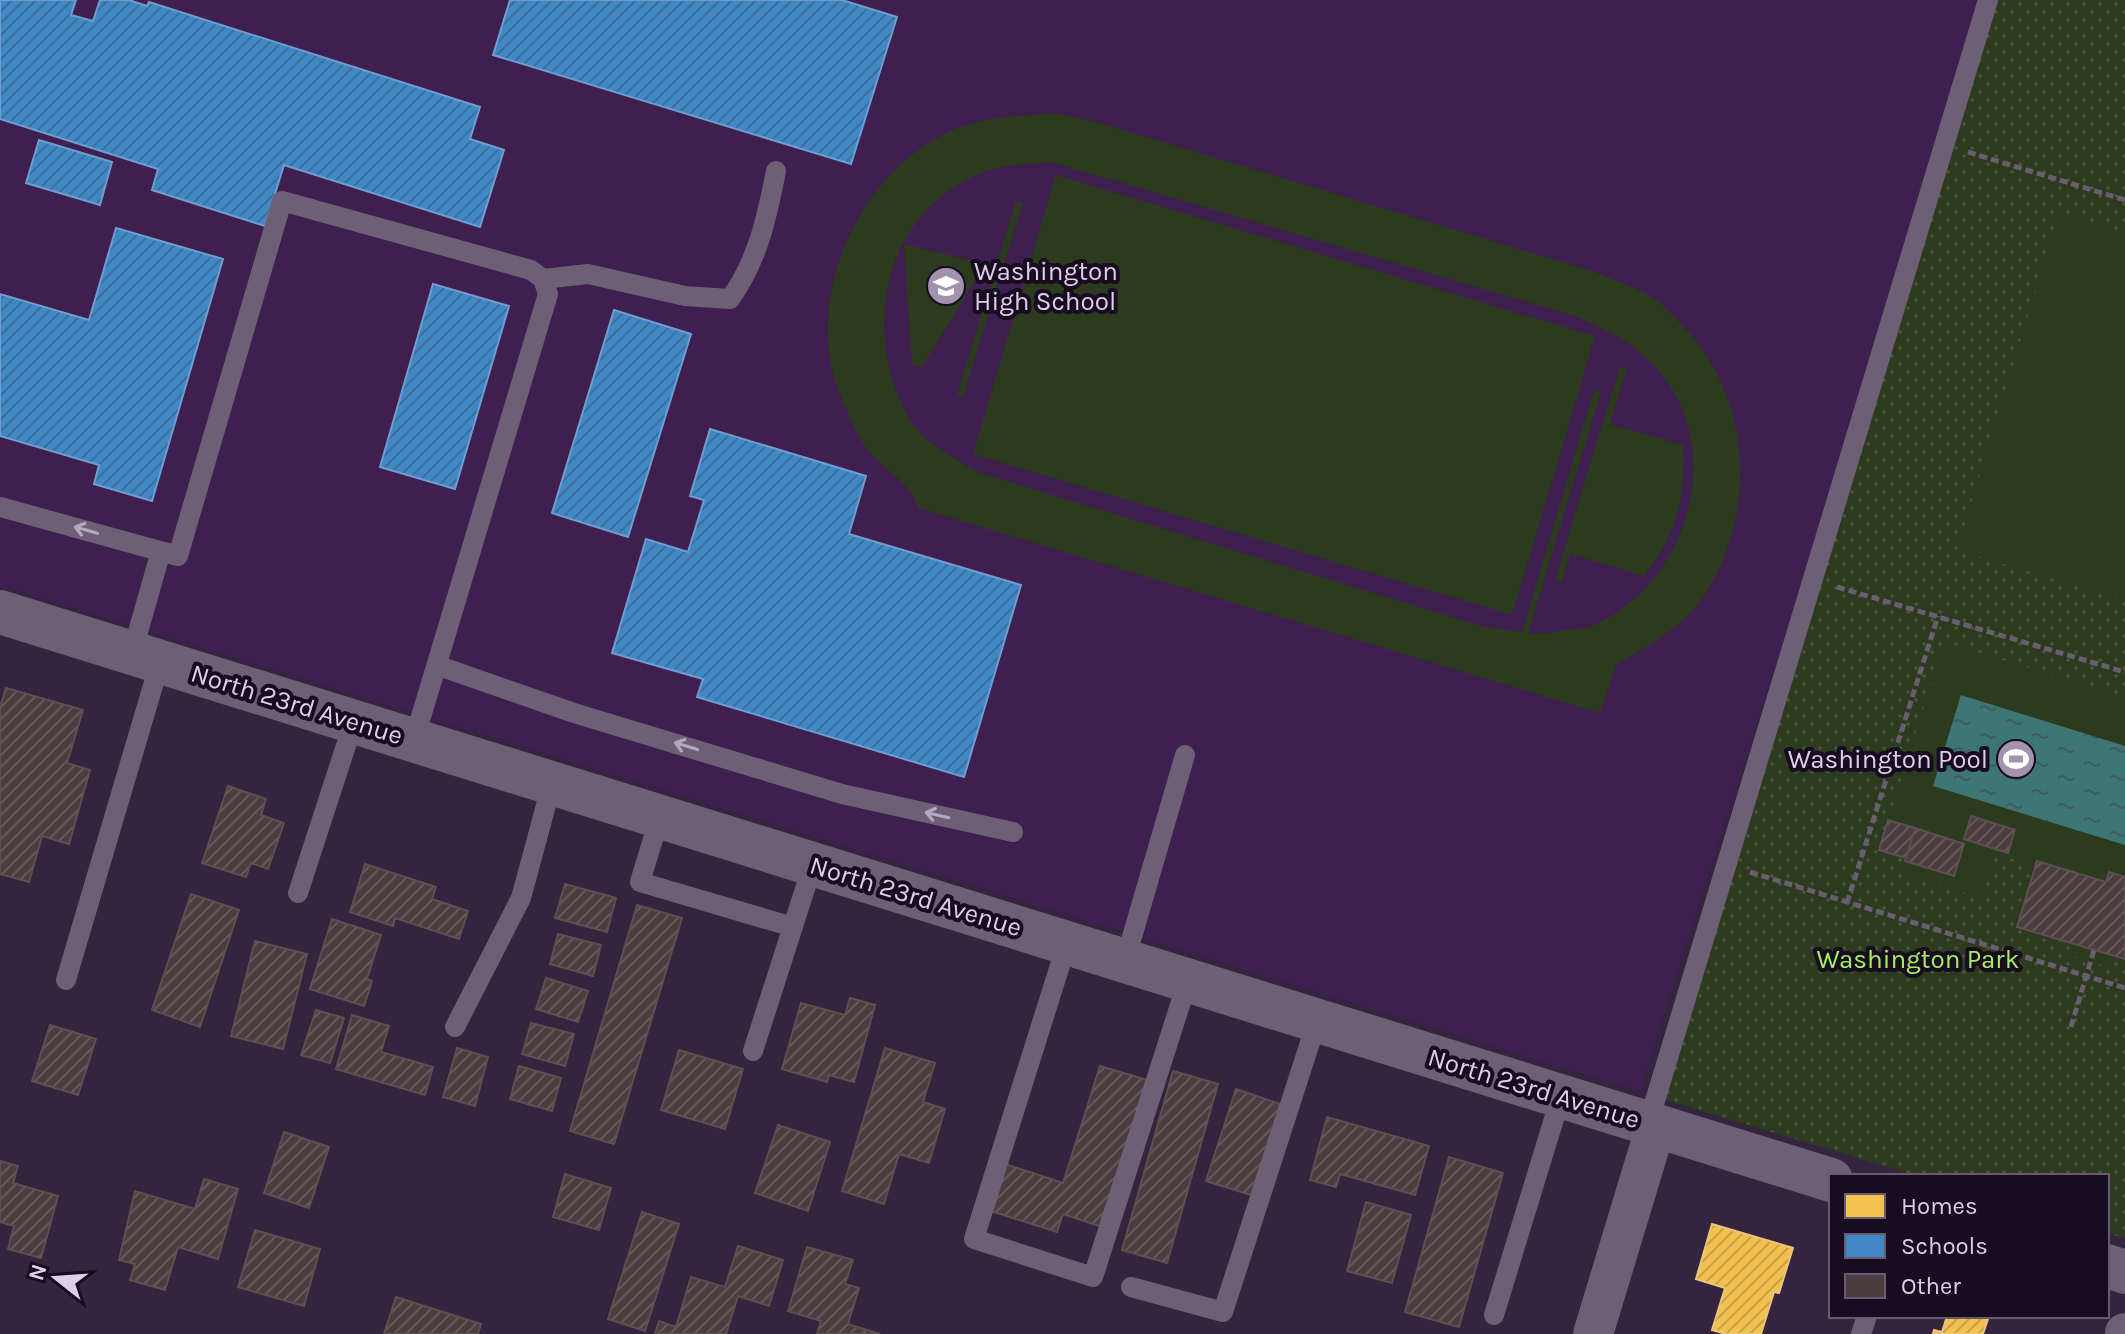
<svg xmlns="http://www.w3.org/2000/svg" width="2125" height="1334" font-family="Karla,sans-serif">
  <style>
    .built { fill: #3e1f4f }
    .grass { fill: url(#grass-dots) }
    .garden { fill: #2c3a1e; fill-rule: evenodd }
    .water { fill: url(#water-ripples) }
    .homes { fill: url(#homes-hatch); stroke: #ecc57d; stroke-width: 2 }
    .schools { fill: url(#schools-hatch); stroke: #6f9dd0; stroke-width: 2 }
    .building { fill: url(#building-hatch); stroke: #5e4f51; stroke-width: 2 }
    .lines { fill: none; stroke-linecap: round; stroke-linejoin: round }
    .path { stroke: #695d70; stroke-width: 5; stroke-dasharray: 8 4; stroke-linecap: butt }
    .lane { stroke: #6d6075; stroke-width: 20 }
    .street { stroke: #6d6075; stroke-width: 40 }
    .secondary { stroke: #6d6075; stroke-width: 44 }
    .oneway { stroke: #b6a8c1 }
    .labels { text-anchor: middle; stroke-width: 8; stroke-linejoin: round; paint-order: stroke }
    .poi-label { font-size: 26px; fill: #deceea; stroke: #180c20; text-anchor: start }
    .street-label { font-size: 26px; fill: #deceea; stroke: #180c20 }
    .park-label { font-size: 26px; fill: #a6ee5a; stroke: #180c20 }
  </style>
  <defs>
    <pattern id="grass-dots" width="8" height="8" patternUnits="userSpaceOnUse" patternTransform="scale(2)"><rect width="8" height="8" fill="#2c3a1e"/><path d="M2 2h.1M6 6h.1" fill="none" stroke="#4a553f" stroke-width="1.8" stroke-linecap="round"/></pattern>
    <pattern id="water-ripples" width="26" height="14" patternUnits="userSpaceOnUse" patternTransform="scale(2)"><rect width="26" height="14" fill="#3e7575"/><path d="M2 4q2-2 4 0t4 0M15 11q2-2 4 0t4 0" fill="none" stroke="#405c60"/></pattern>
    <pattern id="homes-hatch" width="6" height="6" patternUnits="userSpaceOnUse" patternTransform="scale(2)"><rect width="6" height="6" fill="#f2c14e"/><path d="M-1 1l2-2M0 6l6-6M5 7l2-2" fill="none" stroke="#c6a04c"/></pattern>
    <pattern id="schools-hatch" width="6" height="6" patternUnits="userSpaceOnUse" patternTransform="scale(2)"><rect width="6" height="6" fill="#3f88c5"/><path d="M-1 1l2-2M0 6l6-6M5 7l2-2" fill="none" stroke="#406e99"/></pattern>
    <pattern id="building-hatch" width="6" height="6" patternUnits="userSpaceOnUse" patternTransform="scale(2)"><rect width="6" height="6" fill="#4b3d3f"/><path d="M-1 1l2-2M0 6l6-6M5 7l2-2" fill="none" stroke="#64585b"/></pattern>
  </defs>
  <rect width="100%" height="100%" fill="#34243e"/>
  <path class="built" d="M0 0H1979L1805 572 1640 1092 0 586Z"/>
  <path class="grass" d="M1993 0H2125V1238L2107 1233V1176H1918L1659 1098Z"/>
  <path class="garden" d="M1054 113 1093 121 1592 271C1612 279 1635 287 1654 298 1663 304 1672 315 1680 323 1750 393 1758 504 1709 588 1689 624 1650 645 1616 665L1600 713 918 508C911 481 879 468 864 445 855 430 839 395 834 378 810 286 859 179 942 135 976 117 1017 116 1054 113ZM1051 162 1575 316C1620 336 1652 352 1677 398 1719 478 1676 590 1594 625 1586 629 1574 629 1565 630 1553 632 1540 635 1528 633L1601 392 1594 390 1522 632 1485 627 977 472C960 461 940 451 925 438 903 419 890 379 886 350 875 272 912 196 990 170 1009 164 1031 164 1051 162Z
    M1056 175 1595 336 1512 615 973 454Z
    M1016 201 1023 203 963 397 957 395Z
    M2059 213 2125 233V600L1957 550Z
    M904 244 985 264 922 367 912 365Z
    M1620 366 1627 368 1610 424 1683 445C1687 496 1675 537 1644 576L1570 554 1562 582 1555 580Z
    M1944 642 2125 697V959L2114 956 2111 968 2073 956 2076 945 2017 927 2035 866 1994 853 1981 898 1900 873 1905 858 1879 850Z"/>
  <path class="water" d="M1961 695 2125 746V845L1933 786Z"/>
  <path class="homes" d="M1712 1224 1793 1248 1779 1293 1774 1292 1761 1334H1726L1712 1330 1725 1288 1696 1279Z
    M1947 1316H1989L1983 1334H1933L1934 1330 1942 1332Z"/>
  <path class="schools" d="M0 0H76L71 15 93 21 100 0H129L147 6 149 2 480 107 470 139 504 150 480 227 284 165 265 226 152 190 158 169 0 119Z
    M510 0H842L897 17 851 164 493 55Z
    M39 140 112 162 100 205 26 183Z
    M116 228 223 259 152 501 94 484 99 465 0 436V294L89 320Z
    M433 284 509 306 455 489 380 467Z
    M614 310 691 334 628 537 552 513Z
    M710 429 866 476 849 534 1021 585 964 777 697 697 703 679 612 653 646 539 688 552 704 500 690 496Z"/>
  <path class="building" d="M6 688 83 710 67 763 90 770 69 844 42 836 29 882 0 874V707Z
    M228 786 266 799 261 815 284 823 268 869 251 863 246 877 202 863Z
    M1971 816 2015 830 2008 853 1964 839Z
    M1888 820 1915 828 1906 858 1879 850Z
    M1915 828 1964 844 1954 876 1905 861Z
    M2037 861 2106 882 2109 872 2125 877V959L2017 927Z
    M365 864 436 887 432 899 468 911 459 939 395 918 393 926 350 912Z
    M565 884 616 898 607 932 555 918Z
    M191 894 239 910 200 1027 152 1010Z
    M637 905 682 918 614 1144 570 1131Z
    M332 919 381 935 367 979 372 981 364 1006 310 989Z
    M558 934 601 945 593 976 550 964Z
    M255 941 307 954 283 1049 231 1036Z
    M546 978 588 991 578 1022 536 1009Z
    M850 998 875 1005 854 1082 829 1075 827 1082 782 1069 801 1003 845 1015Z
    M316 1010 344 1018 330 1063 301 1055Z
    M352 1015 389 1026 381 1052 433 1067 425 1095 336 1069Z
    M531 1023 574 1034 565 1066 522 1054Z
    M50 1025 96 1039 78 1095 32 1081Z
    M457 1048 488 1057 475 1106 443 1097Z
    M885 1048 935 1063 923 1102 945 1109 929 1163 899 1154 884 1204 842 1191Z
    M679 1050 743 1069 725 1129 661 1110Z
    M519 1066 561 1078 552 1111 510 1099Z
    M1100 1066 1147 1080 1102 1227 1063 1214 1057 1232 991 1211 1005 1164 1063 1183Z
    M1173 1071 1218 1084 1167 1263 1122 1250Z
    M1236 1089 1280 1104 1251 1195 1206 1181Z
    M1327 1117 1429 1146 1415 1195 1340 1174 1336 1187 1310 1180Z
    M778 1125 830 1142 808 1211 755 1193Z
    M284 1132 329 1147 309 1208 264 1193Z
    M1449 1157 1503 1173 1459 1327 1405 1312Z
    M0 1161 18 1166 13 1183 58 1196 41 1258 8 1249 14 1226 0 1222Z
    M565 1174 611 1188 599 1230 553 1217Z
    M204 1179 238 1189 218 1259 178 1247 165 1290 130 1280 135 1264 119 1260 135 1191 195 1209Z
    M1366 1202 1411 1215 1392 1283 1347 1271Z
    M642 1212 679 1224 645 1331 608 1319Z
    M255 1230 320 1249 304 1306 238 1287Z
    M738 1246 783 1260 769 1306 738 1296 726 1334H655L659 1321 676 1327 691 1277 725 1287Z
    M807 1247 853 1260 845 1284 859 1288 848 1324 880 1334H817L821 1321 788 1311Z
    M396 1297 481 1324 478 1334H384Z"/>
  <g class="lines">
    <path class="path" d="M1968 152 2125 200
      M1837 587 2125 672
      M1750 872 2125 988
      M1847 903 1938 616
      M2071 1027 2094 950"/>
    <path class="lane" d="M543 279 588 274 685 296 730 299C758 260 767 217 776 171
      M0 507 178 556 282 201 531 270 543 279 548 294 414 740
      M132 653 161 551
      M439 666 574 713 842 794 1013 832
      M660 816 640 882 793 927
      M298 893 354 721
      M1067 943 974 1239 1093 1277 1188 980
      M1125 961 1185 755
      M66 980 160 662
      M455 1027 521 898 552 783
      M753 1051 813 864
      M1648 1124 1988 0
      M1131 1287 1223 1312 1317 1021
      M1494 1315 1561 1096
      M1861 1334 1867 1316"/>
    <path class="street" d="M1593 1334 1656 1126
      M2125 1334V1333"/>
    <path class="secondary" d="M0 612 1831 1180
      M2107 1266 2125 1272"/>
  </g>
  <defs><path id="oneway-shaft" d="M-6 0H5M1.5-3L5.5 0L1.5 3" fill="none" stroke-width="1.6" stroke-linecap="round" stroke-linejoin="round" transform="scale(2)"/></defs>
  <g class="oneway">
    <use href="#oneway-shaft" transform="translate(86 530) rotate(-164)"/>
    <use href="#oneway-shaft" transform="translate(686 746) rotate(-163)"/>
    <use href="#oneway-shaft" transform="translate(937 815) rotate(-167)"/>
  </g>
  <defs>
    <symbol id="school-disc" viewBox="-11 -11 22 22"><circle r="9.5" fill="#a292ae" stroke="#180c20"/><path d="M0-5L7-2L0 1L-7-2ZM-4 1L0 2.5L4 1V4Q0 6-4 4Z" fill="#fff"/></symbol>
    <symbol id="stadium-disc" viewBox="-11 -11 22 22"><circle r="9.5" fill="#a292ae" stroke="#180c20"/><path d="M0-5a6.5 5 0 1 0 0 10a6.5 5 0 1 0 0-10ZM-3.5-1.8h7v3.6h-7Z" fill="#fff"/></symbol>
  </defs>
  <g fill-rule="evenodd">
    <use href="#school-disc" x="924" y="264" width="44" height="44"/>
    <use href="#stadium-disc" x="1994" y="737" width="44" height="44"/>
  </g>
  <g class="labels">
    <g class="poi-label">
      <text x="974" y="280">Washington<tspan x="974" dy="30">High School</tspan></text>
      <text x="1988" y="768" text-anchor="end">Washington Pool</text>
    </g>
    <g class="street-label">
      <text transform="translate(297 704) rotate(17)" y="9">North 23rd Avenue</text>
      <text transform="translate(916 896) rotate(17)" y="9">North 23rd Avenue</text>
      <text transform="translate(1534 1088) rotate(17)" y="9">North 23rd Avenue</text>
    </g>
    <g class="park-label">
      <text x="1918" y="968">Washington Park</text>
    </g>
  </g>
  <rect x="1829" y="1174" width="280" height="144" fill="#180c20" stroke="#675a71" stroke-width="2"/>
  <rect x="1845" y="1194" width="40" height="24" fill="#f2c14e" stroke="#675a71" stroke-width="2"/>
  <text x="1901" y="1214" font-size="24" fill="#deceea">Homes</text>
  <rect x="1845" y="1234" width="40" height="24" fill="#3f88c5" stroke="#675a71" stroke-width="2"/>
  <text x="1901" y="1254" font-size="24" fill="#deceea">Schools</text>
  <rect x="1845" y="1274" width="40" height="24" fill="#4b3d3f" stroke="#675a71" stroke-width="2"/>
  <text x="1901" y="1294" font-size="24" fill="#deceea">Other</text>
  <g transform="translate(56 1278) rotate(287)" stroke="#180c20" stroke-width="6" paint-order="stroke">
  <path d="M0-6L14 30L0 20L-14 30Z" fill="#deceea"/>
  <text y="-12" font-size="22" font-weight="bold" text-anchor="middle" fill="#deceea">N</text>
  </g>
</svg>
